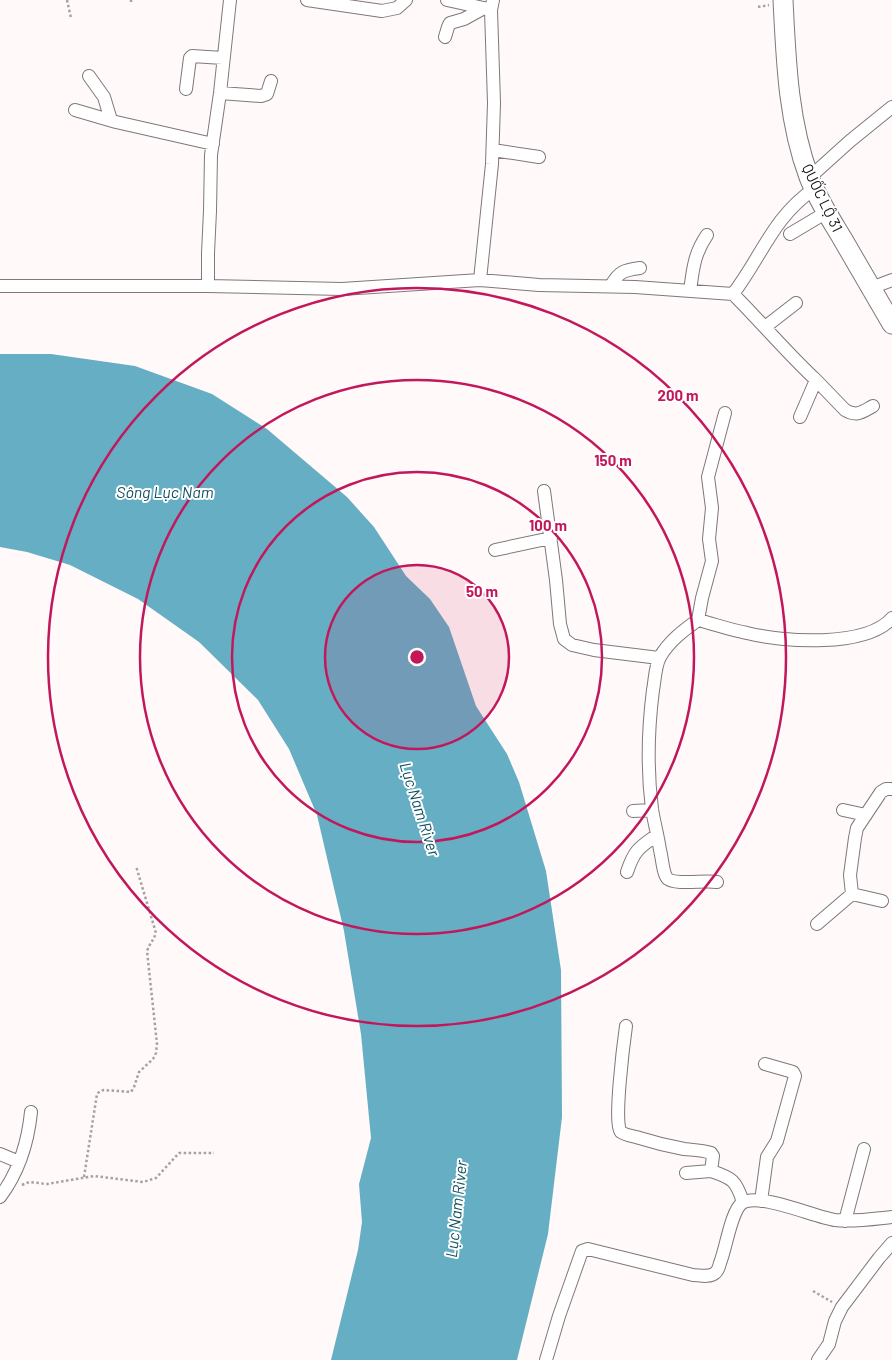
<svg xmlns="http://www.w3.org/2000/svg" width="892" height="1360" font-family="Barlow,sans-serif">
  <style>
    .water { fill: #66aec4 }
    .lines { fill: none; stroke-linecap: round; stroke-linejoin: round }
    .minor-casing { stroke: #7f7879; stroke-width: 14 }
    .highway-casing { stroke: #7f7879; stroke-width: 21 }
    .path { stroke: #a6a2a2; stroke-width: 2.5; stroke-dasharray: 2.5 2.5; stroke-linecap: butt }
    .minor { stroke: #fff; stroke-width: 12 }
    .highway { stroke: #fff; stroke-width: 19 }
    .ring { fill: none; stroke: #c2185b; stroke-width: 2.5 }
    .labels { text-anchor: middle; stroke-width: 4; stroke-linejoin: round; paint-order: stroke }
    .street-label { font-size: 15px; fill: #161414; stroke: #fff }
    .water-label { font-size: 16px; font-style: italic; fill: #135060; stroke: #fff }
    .centre { fill: #c2185b; stroke: #fff; stroke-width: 2.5 }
    .ring-label { font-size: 15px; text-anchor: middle; font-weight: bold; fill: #c2185b; stroke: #fff; stroke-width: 4; stroke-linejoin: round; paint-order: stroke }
  </style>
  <rect width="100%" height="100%" fill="#fff9f9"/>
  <path class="water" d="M0 354H51L135 366 212 394 267 429 347 497 374 527 406 576 430 599 449 627 476 706 507 754 519 782 546 871 561 970 562 1117 548 1234 517 1360H331L358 1250 362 1222 359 1184 371 1138 361 1034 344 931 317 815 289 749 258 700 199 642 138 599 70 565 27 552 0 547Z"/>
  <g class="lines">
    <defs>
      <path id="minor" d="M307 0 382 11 397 8 406 0
        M447 0 488 9
        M445 37 448 27 450 23 464 19 484 8
        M89 76 104 97 111 120
        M186 89 190 58 192 56 223 58
        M220 93 261 96 267 94 271 81
        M75 110 116 122 213 144
        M493 150 539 157
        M809 178 850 141 892 107
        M790 234 827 212
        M480 280 539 285 635 287 733 294C762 256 773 217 814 189
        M0 286H208L342 289 480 280 492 164 494 103 491 10 493 0
        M208 286V253L210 211 211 155 220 93 230 0
        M611 286C618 272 624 270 640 268
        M871 288 892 280
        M690 291C693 269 694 254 707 235
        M733 294C761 322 787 353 816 380L800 417
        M765 327 796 303
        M816 380 845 410C857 417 862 412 873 406
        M544 491 556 580 560 624 564 639 572 645 594 650 659 658
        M495 550 551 538
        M698 620 702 598 712 561 709 539 712 508 708 477 725 413
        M843 810 866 815
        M633 811 652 810
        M627 872C634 851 638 848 657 835
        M717 882C705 880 676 885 668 879 663 875 662 857 660 850 658 836 654 822 652 809 647 770 648 729 653 690 655 680 655 666 660 657 669 641 684 630 698 620 714 624 730 630 747 633 783 642 866 648 892 618
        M882 901 852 894 850 875 855 838 857 828 881 792 886 789H892
        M817 924 852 894
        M626 1026C624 1040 613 1126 621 1132 625 1135 632 1136 636 1137 652 1142 668 1146 684 1149 693 1150 702 1150 711 1153L713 1156 711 1171C733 1178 736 1181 743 1202
        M0 1154 19 1162
        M686 1173 711 1171
        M0 1197C18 1173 28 1142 31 1112
        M761 1201 767 1157 777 1141 795 1076 793 1072 765 1064
        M845 1221 864 1149
        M546 1360 559 1316 582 1251 588 1249 693 1275C699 1275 709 1278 715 1273 718 1271 719 1267 720 1263 726 1249 731 1211 742 1203 759 1192 814 1217 835 1220 853 1222 873 1219 892 1217
        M818 1360 829 1344 835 1321 842 1307 879 1258 892 1243"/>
      <path id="highway" d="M783 0C786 60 788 121 809 177 817 198 830 218 842 238 858 266 875 295 892 324"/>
    </defs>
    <use href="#minor" class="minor-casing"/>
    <use href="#highway" class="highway-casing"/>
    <path class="path" d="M67 0 71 18
      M131 0V2
      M758 7 769 5
      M84 1177 97 1094 100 1091 104 1090 131 1092 134 1087 139 1072 153 1059 156 1053 157 1044 147 951C150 943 153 941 156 933L136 866
      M22 1185 29 1182 47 1184 94 1176 143 1182 156 1178 179 1153H214
      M813 1291 832 1302"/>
    <use href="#minor" class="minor"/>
    <use href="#highway" class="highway"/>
  </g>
  <circle cx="417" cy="657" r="92" fill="#c2185b" fill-opacity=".12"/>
  <g class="ring">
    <circle cx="417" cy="657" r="92"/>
    <circle cx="417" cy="657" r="185"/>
    <circle cx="417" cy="657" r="277"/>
    <circle cx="417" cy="657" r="369"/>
  </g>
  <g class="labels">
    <g class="street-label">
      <text transform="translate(822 198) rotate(64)" y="5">QUỐC LỘ 31</text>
    </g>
    <g class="water-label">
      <text x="165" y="498">Sông Lục Nam</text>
      <text transform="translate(420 809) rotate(72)" y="6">Lục Nam River</text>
      <text transform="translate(456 1209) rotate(-84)" y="6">Lục Nam River</text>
    </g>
  </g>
  <circle cx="417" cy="657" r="8" class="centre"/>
  <g class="ring-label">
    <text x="678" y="401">200 m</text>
    <text x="613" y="466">150 m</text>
    <text x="548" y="531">100 m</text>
    <text x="482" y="597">50 m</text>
  </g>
</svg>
